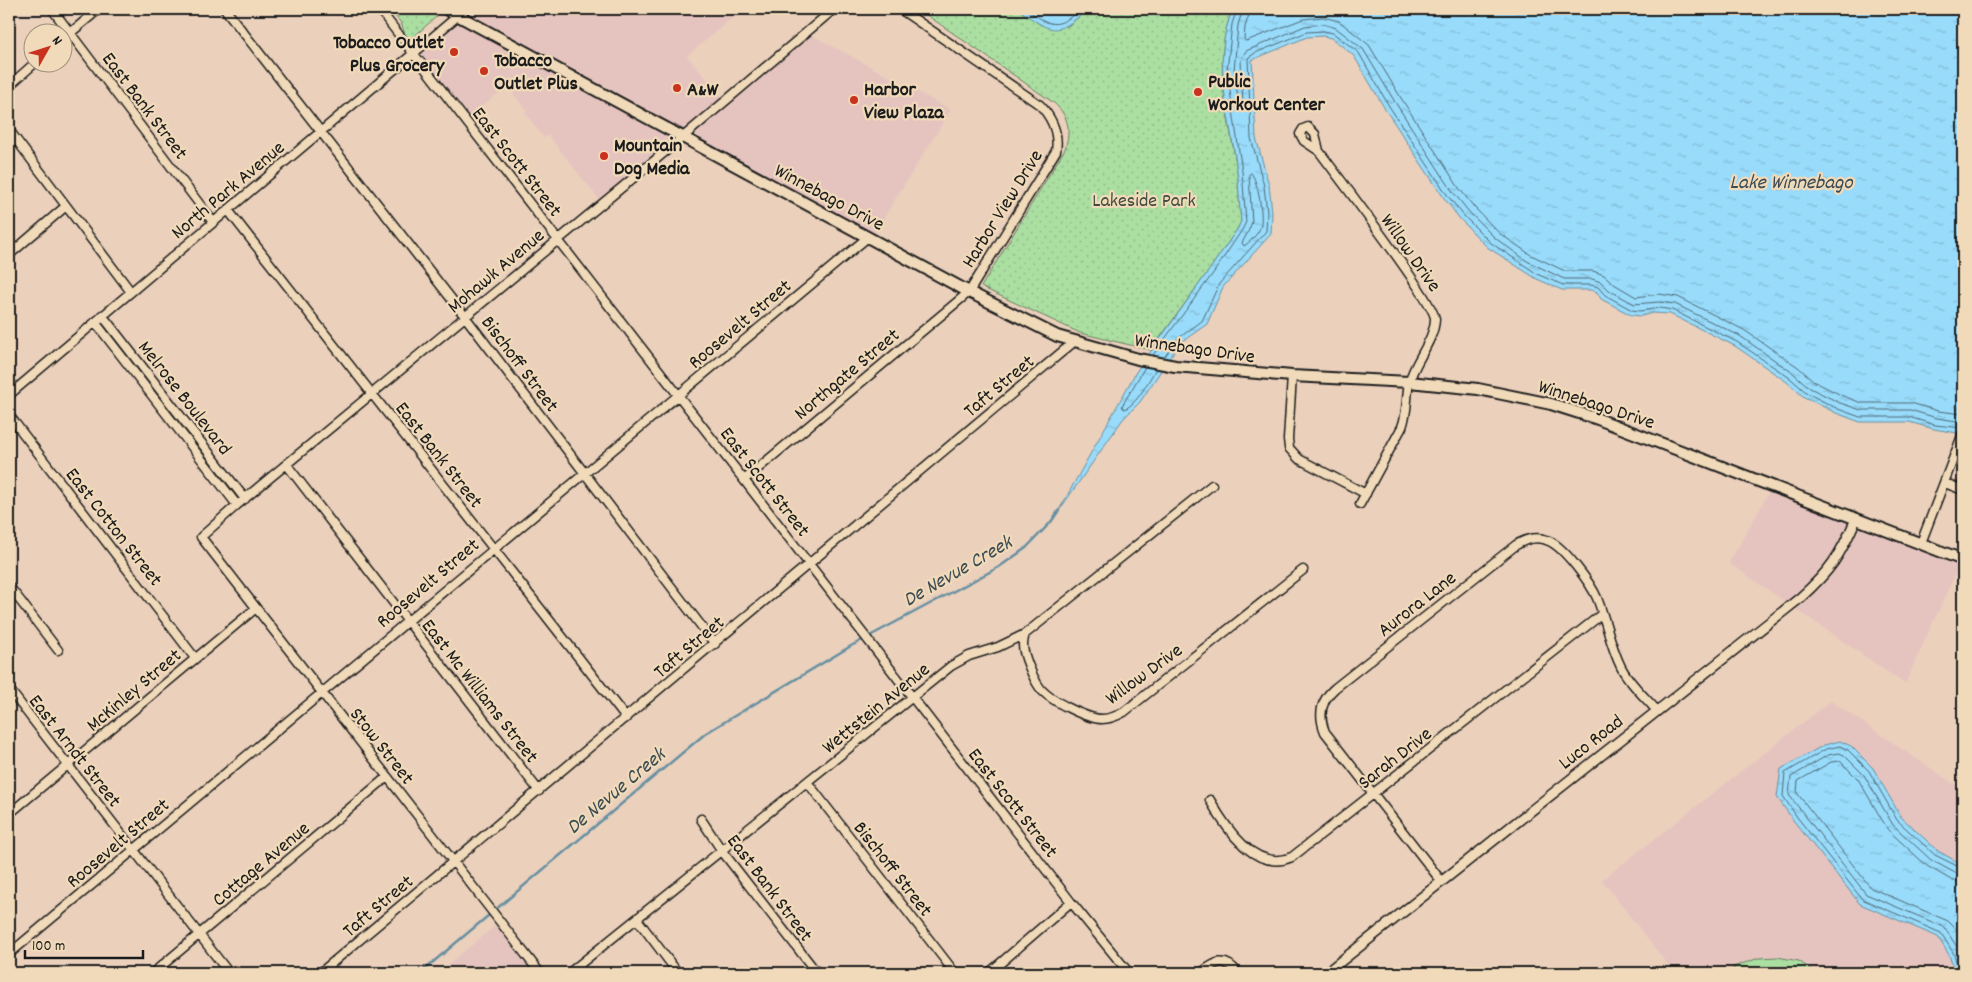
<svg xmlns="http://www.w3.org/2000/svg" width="1972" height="982" font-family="Dekko,sans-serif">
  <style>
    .built { fill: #e5c4bf }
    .park { fill: url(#park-dots); stroke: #647e5f }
    .pitch { fill: #abdfa2; stroke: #647e5f }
    .water { fill: url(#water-ripples); stroke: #668fa1 }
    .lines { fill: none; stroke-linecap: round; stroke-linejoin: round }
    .shore { stroke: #4e6875; stroke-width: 1 }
    .stream { stroke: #668fa1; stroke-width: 2.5 }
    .minor-casing { stroke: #1c1c1c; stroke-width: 11 }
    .tertiary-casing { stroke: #1c1c1c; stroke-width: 12 }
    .secondary-casing { stroke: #1c1c1c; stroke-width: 14 }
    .minor { stroke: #f0dab9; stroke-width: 8 }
    .tertiary { stroke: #f0dab9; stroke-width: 9 }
    .secondary { stroke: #f0dab9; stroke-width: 10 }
    .poi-dot { fill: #c8321e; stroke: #f0dab9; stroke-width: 2 }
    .labels { text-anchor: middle; stroke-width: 4.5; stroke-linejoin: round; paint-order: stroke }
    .poi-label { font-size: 20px; font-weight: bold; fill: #1c1c1c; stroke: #f0dab9; text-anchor: start }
    .street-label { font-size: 20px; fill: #1c1c1c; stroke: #f0dab9 }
    .park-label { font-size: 20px; fill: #404d3e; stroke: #f0dab9 }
    .water-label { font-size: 21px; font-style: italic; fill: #3b4c54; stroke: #f0dab9 }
  </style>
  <defs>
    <pattern id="park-dots" width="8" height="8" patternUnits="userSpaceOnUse" patternTransform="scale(1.25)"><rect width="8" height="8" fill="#abdfa2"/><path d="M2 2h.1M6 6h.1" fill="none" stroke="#93bf8b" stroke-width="1.8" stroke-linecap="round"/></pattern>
    <pattern id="water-ripples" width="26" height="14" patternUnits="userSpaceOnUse" patternTransform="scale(1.25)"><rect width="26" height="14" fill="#98dbfa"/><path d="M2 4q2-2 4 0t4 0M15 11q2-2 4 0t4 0" fill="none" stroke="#82bbd6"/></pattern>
  </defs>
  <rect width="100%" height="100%" fill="#ebd0bc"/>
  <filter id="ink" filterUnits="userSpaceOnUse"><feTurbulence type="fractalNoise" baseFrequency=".02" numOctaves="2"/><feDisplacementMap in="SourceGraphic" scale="10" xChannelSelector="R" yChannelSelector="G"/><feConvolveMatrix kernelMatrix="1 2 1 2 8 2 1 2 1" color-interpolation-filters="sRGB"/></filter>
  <g filter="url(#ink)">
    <path class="built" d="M446 9H743L687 56 725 101 806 32 951 110 871 238 683 137 602 203 548 135 544 138 525 113 527 111 507 86 465 120 413 53 458 15Z
      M1772 487 1962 559 1905 684 1729 563Z
      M1831 701 1963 790V973H1674L1602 880Z
      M500 922 540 973H438Z"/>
    <path class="park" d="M390 9H427L437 16 410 40 406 37 401 23Z
      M918 9H1018L1041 25 1068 26 1088 9H1233C1210 60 1230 119 1237 171 1239 187 1239 204 1241 221L1238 228 1210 269 1151 350 1080 333 981 287 1065 149C1071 129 1069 117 1054 103Z"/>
    <path class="pitch" d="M1777 957 1799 961 1815 973H1736L1733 967 1759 958Z"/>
    <path class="water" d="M1018 9H1088C1055 38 1052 33 1018 9Z
      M1233 9H1963V434L1934 429 1909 422H1860L1836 413 1804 397 1787 382 1735 346 1670 314 1653 313 1641 316 1631 315 1601 299 1597 292 1591 290H1562L1537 279 1487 247 1460 219 1444 198 1385 109 1354 56 1342 46 1331 38 1323 36 1307 37 1252 60 1256 138 1269 185 1272 212 1271 234 1223 287 1207 324 1179 344 1140 402 1123 419 1058 512 1136 372 1210 269 1238 228 1241 221C1239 204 1239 187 1237 171 1231 119 1210 60 1233 9Z
      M1840 741 1851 746 1873 768 1901 817 1938 851 1963 865V973H1955L1949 955 1938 937 1860 904 1793 820 1777 797 1781 769 1824 745Z"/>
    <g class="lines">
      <path class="shore" d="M1026 9C1052 27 1056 30 1081 9
        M1243 9 1238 25 1234 71 1239 106 1243 104 1241 60 1246 51 1305 26 1323 24 1336 28 1363 49 1395 102 1453 192 1469 212 1495 238 1527 261 1564 279H1592L1601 282 1609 290 1634 304 1659 302 1675 304 1740 336 1793 373 1810 388 1840 403 1861 410H1910L1937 418 1963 422
        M1251 9 1245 27 1244 39 1246 41 1303 19 1323 17 1339 21 1369 45 1401 98 1459 188 1474 207 1499 233 1531 255 1565 271H1593L1604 275 1614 284 1636 297 1659 294 1678 297 1744 330 1798 367 1815 382 1843 396 1862 403H1911L1938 411 1963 414
        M1251 173C1258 180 1264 218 1260 228 1258 234 1249 243 1244 246L1242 243 1248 232 1252 222 1249 175Z
        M1153 355 1214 272 1242 230 1246 222 1242 171 1227 71 1232 24 1237 9
        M1164 358 1176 340 1202 321 1219 284 1266 231 1267 212 1264 186 1251 138 1248 58 1255 53 1307 32 1324 31 1333 33 1345 42 1359 53 1389 106 1448 196 1464 216 1491 243 1539 275 1563 285H1591L1598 287 1605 295 1632 310 1640 311 1660 308 1672 310 1737 342 1790 378 1807 393 1838 409 1860 417H1909L1935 425 1963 428
        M1145 367 1122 406 1124 409C1137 405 1148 381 1156 369
        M1963 875 1957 874 1931 860 1893 825 1864 775 1844 755 1839 753 1828 755 1791 777 1789 795 1866 894 1944 927 1959 950 1963 962
        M1963 883 1953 881 1927 866 1888 830 1858 779 1840 761 1831 762 1798 781 1797 793 1871 888 1948 921 1954 927 1963 942
        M1959 973 1954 954 1941 933 1862 899 1797 817 1783 796 1785 773 1826 749 1840 746 1848 750 1869 771 1897 820 1935 855 1963 869"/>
      <path class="stream" d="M420 973 706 733 851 646 999 567 1026 548 1051 522 1059 510"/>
      <defs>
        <path id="minor" d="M52 9 213 222
          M225 9 460 310 715 644
          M379 9 1071 902 1129 973
          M62 40 99 9
          M9 86 36 62
          M9 130 131 292
          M1319 151 1315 134 1308 127 1303 129 1300 134 1304 141 1319 151C1336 174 1435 303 1435 319 1434 342 1414 361 1409 383 1406 398 1408 411 1402 427L1360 504
          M228 210 626 718
          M9 255 66 206
          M102 315 245 499
          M95 322 237 505
          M1292 376 1288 439 1289 448 1299 459 1366 494
          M9 395 466 9
          M9 415 195 658
          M287 465 539 791
          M744 480 969 292 1056 151C1059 133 1052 118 1040 105L900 9
          M1945 483 1963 490
          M1921 543 1963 433
          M9 586 58 650
          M1025 634C1024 637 1023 641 1023 645 1023 655 1034 680 1040 688 1049 700 1087 719 1102 719 1110 719 1117 716 1124 712L1303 570
          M9 689 229 973
          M808 783 955 973
          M1210 800C1225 827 1255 873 1292 857L1602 614
          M9 814 256 608
          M701 819 722 851 817 973
          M1442 882 1325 732C1318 715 1321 700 1335 688L1516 545C1544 528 1560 546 1576 566 1584 576 1592 586 1597 598 1606 620 1610 645 1621 667 1629 683 1645 697 1657 711
          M637 919 678 973
          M9 954 868 237
          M153 973 387 777
          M320 973 1075 341
          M540 973 201 537 237 505 683 137 834 9
          M569 973 951 666 969 656 998 647 1025 634 1212 485
          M989 973 1071 902
          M1201 973C1215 962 1225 956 1238 973"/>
        <path id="tertiary" d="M1326 973 1800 598C1830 571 1840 556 1856 519"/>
        <path id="secondary" d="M446 9 969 292 1057 336 1138 359 1175 366 1292 376 1409 382 1478 389 1551 404 1598 419 1963 560"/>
      </defs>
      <use href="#minor" class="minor-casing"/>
      <use href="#tertiary" class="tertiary-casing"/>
      <use href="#secondary" class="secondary-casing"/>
      <use href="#minor" class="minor"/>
      <use href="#tertiary" class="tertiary"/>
      <use href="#secondary" class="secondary"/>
    </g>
  </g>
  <g class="poi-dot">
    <circle cx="454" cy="52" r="5"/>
    <circle cx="484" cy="71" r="5"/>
    <circle cx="677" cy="88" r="5"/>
    <circle cx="1198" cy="92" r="5"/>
    <circle cx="854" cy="100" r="5"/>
    <circle cx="604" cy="156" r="5"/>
  </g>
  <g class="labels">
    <g class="poi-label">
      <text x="444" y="48" text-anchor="end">Tobacco Outlet<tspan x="444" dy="23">Plus Grocery</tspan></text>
      <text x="494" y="66">Tobacco<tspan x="494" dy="23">Outlet Plus</tspan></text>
      <text x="1208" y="87">Public<tspan x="1208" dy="23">Workout Center</tspan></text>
      <text x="687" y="95">A&amp;W</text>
      <text x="864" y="95">Harbor<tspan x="864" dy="23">View Plaza</tspan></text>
      <text x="614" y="151">Mountain<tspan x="614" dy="23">Dog Media</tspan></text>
    </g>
    <g class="street-label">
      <text transform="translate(146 105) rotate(53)" y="7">East Bank Street</text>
      <text transform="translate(518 161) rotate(52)" y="7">East Scott Street</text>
      <text transform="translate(227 189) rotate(-40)" y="7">North Park Avenue</text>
      <text transform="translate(830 196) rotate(28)" y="7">Winnebago Drive</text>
      <text transform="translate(1001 208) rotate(-58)" y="7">Harbor View Drive</text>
      <text transform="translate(1412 252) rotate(55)" y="7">Willow Drive</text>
      <text transform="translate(495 270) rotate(-40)" y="7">Mohawk Avenue</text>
      <text transform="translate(739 323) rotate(-40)" y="7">Roosevelt Street</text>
      <text transform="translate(1195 347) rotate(8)" y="7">Winnebago Drive</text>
      <text transform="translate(521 363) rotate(53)" y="7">Bischoff Street</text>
      <text transform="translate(846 373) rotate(-40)" y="7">Northgate Street</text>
      <text transform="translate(998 385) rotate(-40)" y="7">Taft Street</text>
      <text transform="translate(186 397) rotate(52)" y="7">Melrose Boulevard</text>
      <text transform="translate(1597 403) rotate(18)" y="7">Winnebago Drive</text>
      <text transform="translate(440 454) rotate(52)" y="7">East Bank Street</text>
      <text transform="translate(766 481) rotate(52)" y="7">East Scott Street</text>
      <text transform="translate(115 526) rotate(52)" y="7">East Cotton Street</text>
      <text transform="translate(427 582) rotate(-40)" y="7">Roosevelt Street</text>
      <text transform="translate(1416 603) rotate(-38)" y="7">Aurora Lane</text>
      <text transform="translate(688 646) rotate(-40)" y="7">Taft Street</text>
      <text transform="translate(1143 673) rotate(-36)" y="7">Willow Drive</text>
      <text transform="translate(133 689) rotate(-40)" y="7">McKinley Street</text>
      <text transform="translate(481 690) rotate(52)" y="7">East Mc Williams Street</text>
      <text transform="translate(875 707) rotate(-39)" y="7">Wettstein Avenue</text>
      <text transform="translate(1590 741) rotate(-38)" y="7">Luco Road</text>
      <text transform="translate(383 745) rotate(52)" y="7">Stow Street</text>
      <text transform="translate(76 750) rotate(52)" y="7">East Arndt Street</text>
      <text transform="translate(1394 757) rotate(-38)" y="7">Sarah Drive</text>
      <text transform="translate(1014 802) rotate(52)" y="7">East Scott Street</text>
      <text transform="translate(117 842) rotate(-40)" y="7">Roosevelt Street</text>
      <text transform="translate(260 863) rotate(-40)" y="7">Cottage Avenue</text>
      <text transform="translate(894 868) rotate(52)" y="7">Bischoff Street</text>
      <text transform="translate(771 887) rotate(53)" y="7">East Bank Street</text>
      <text transform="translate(377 905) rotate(-40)" y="7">Taft Street</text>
    </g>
    <g class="park-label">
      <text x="1144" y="206">Lakeside Park</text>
    </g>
    <g class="water-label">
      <text x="1791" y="188">Lake Winnebago</text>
      <text transform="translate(957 570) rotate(-30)" y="7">De Nevue Creek</text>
      <text transform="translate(615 790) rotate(-40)" y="7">De Nevue Creek</text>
    </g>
  </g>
  <rect width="1972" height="982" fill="none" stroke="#f0dab9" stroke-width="30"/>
  <rect x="15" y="15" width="1942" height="952" fill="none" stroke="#1c1c1c" stroke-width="2" filter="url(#ink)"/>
  <g transform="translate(48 48) rotate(51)"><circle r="24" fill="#f0dab9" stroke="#9b8e7a"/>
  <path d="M0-4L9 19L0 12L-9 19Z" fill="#c8321e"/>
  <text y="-8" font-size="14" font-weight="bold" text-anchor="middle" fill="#1c1c1c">N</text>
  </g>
  <path d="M25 950v8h118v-8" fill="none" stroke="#1c1c1c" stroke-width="2.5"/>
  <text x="32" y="950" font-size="15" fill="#1c1c1c" stroke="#f0dab9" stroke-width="4" paint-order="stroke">100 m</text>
</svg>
